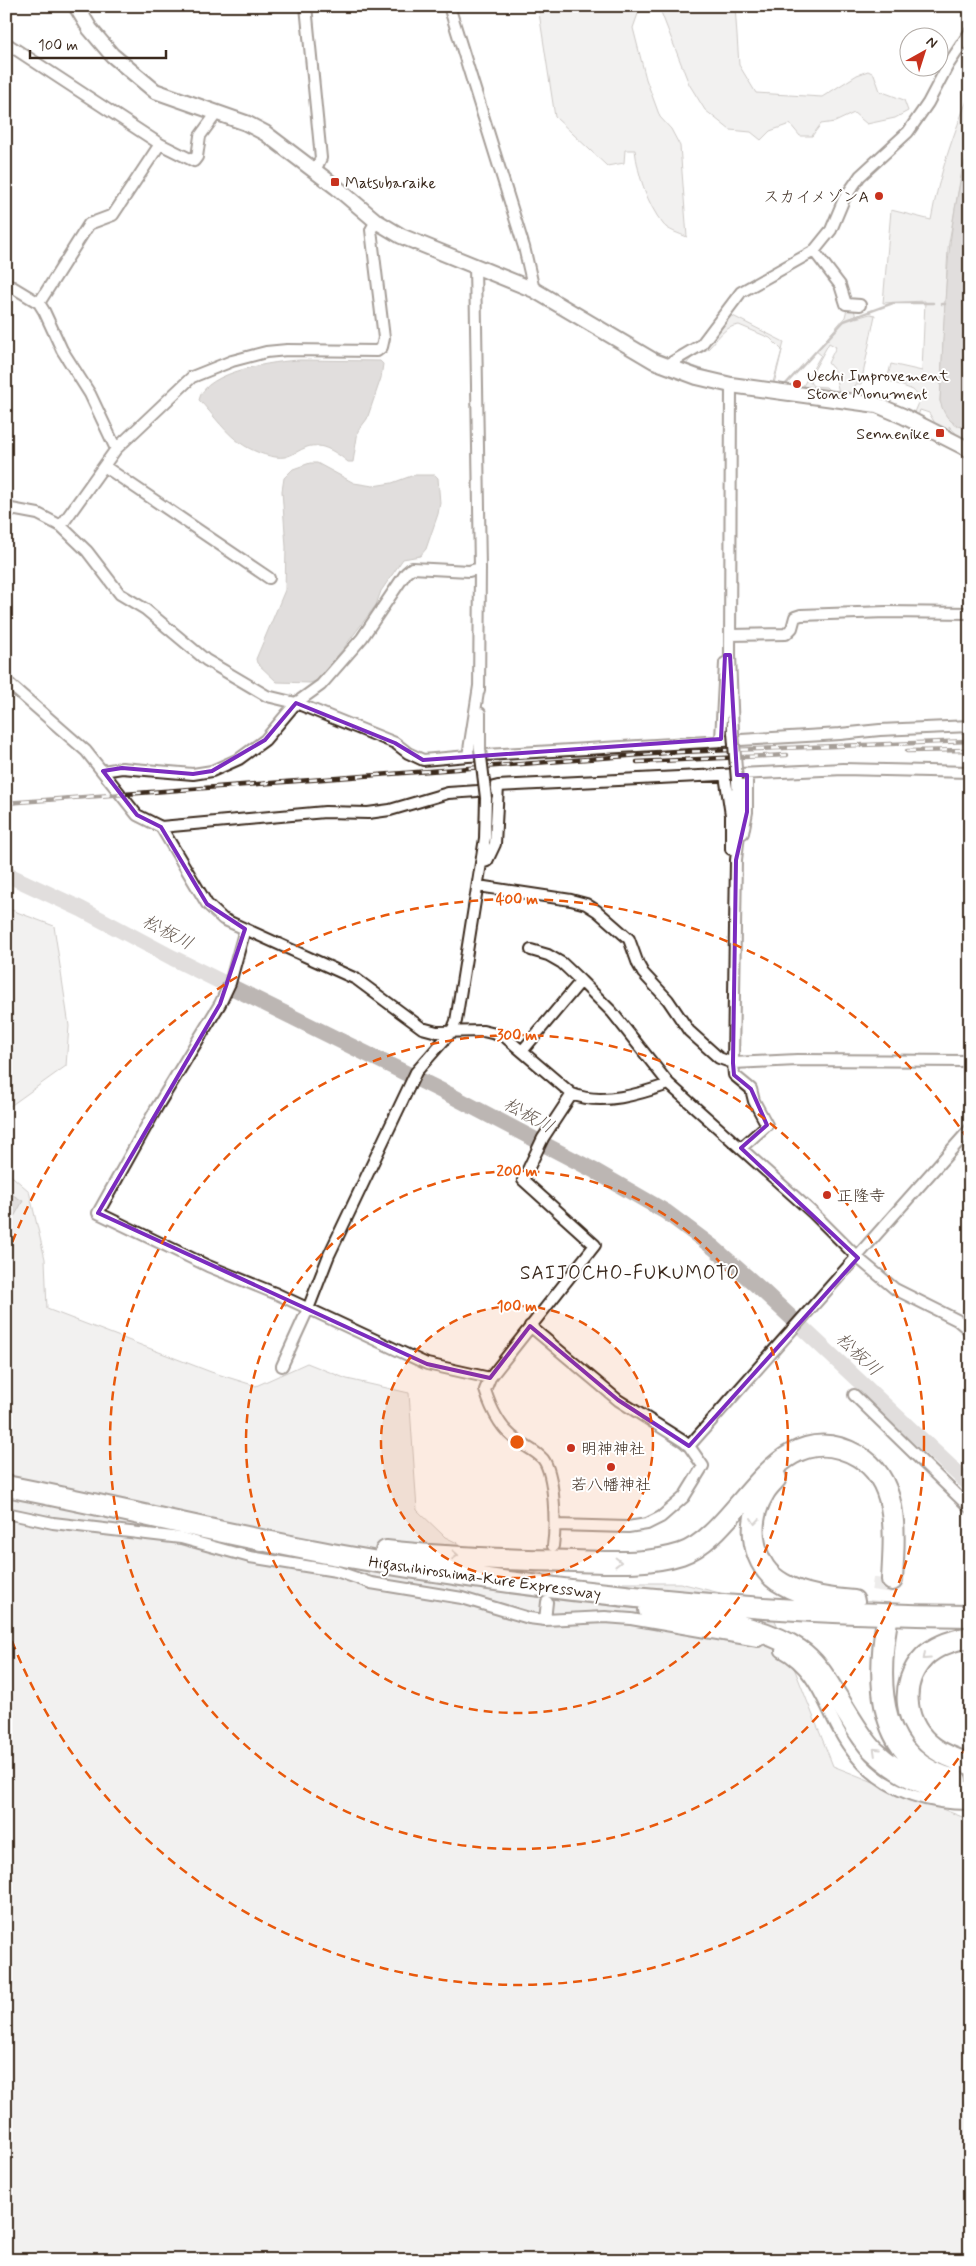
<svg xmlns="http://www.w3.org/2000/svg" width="976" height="2266" font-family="Mynerve,'Klee One',sans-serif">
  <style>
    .green { fill: #e2e0de; stroke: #8e857e; fill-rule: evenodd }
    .water { fill: #bcb6b3; stroke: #887e77 }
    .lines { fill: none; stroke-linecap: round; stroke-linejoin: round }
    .stream { stroke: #887e77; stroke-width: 2.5 }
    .river { stroke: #bcb6b3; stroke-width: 16 }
    .minor-tunnel { stroke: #d8d4d2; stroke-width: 10; stroke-dasharray: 10 5; stroke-linecap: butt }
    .motorway-tunnel { stroke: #d8d4d2; stroke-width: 20; stroke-dasharray: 20 10; stroke-linecap: butt }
    .minor-casing { stroke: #3b2a1e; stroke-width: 14 }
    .tertiary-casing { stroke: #3b2a1e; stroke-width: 18 }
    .motorway-casing { stroke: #3b2a1e; stroke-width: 24 }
    .minor { stroke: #fff; stroke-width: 10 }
    .tertiary { stroke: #fff; stroke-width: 14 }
    .motorway { stroke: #fff; stroke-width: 20 }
    .rail-casing { stroke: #3b2a1e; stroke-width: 4.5 }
    .rail { stroke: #fff; stroke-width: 2.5; stroke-dasharray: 8; stroke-linecap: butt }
    .minor-bridge-casing { stroke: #3b2a1e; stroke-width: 14; stroke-linecap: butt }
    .minor-bridge { stroke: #fff; stroke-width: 10 }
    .oneway { stroke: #a79f9a }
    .marked { fill: none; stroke: #7b2cbf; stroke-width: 4; stroke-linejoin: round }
    .ring { fill: none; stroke: #e8590c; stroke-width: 2.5; stroke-dasharray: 9 6 }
    .poi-dot { fill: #c8321e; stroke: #fff; stroke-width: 2 }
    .labels { text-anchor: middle; stroke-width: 4; stroke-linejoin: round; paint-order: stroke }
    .poi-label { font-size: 16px; fill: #3b2a1e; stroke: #fff; text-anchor: start }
    .street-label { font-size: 16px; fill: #3b2a1e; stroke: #fff }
    .water-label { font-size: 18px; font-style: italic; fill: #685b52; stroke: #fff }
    .quarter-label { font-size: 19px; letter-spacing: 1px; fill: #3b2a1e; stroke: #fff }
    .centre { fill: #e8590c; stroke: #fff; stroke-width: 2.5 }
    .ring-label { font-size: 15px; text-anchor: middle; font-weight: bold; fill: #e8590c; stroke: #fff; stroke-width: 4; stroke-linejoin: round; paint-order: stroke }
  </style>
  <rect width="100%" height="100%" fill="#fff"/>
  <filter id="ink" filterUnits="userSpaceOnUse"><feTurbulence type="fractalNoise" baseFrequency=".02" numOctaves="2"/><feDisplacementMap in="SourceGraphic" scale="10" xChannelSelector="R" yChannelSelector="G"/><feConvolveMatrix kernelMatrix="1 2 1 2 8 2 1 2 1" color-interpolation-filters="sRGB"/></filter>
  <g filter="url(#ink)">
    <path class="green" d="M538 6H647L639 11 633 28 646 79 660 117 671 129 680 146 687 237C680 234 667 230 663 224 647 204 638 175 635 150H625L624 163 607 166 555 117Z
      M651 6H735L739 65 756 93 822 97 857 75 868 71 874 74 880 91 904 100 908 111 895 118 867 124 854 113 835 122 821 124 812 136H800L790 124 770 131 761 140 751 132 730 130 705 110 689 84 661 12Z
      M970 93V146L962 170 948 248 940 401 954 425 970 429V443L963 441 949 426 950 436 939 430 929 413 920 410 917 419 912 417 920 398 913 390 887 380 891 364 922 371 925 301 883 303 891 210 931 220C939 175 953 135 970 93Z
      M847 309H854L856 318 870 314 875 315 861 384H856L852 394 839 393 834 370 828 363 836 347 829 343 814 370 810 382 813 386 826 387 831 392 800 391 821 355 816 351 845 317Z
      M729 314 784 342 773 388 732 380 682 364 681 362 710 343ZM739 325 770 338 782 350 772 386 732 379 687 364C690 356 702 354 709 348 719 338 723 327 739 325Z
      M6 908 54 926 69 1026 66 1066 6 1109Z
      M6 1171 29 1191 45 1259 47 1309 211 1372 256 1386 307 1363 347 1379 409 1393 417 1510 445 1537 484 1556 533 1572 589 1583H680L720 1593 775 1620 833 1766 970 1820V2260H6Z"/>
    <path class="water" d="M970 146V429C952 425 945 419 940 401 945 315 944 229 970 146Z
      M300 360 380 361 383 364 381 378 367 419 358 431 353 462H348C337 453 322 442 307 447 299 450 293 455 285 457 273 459 255 452 245 446 226 435 214 415 199 400 204 371 277 361 300 360Z
      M310 463H317L354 483 373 486 392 483 414 475H435L438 478 440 503 438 514 426 549 420 556 403 559 381 591 376 605 343 649 316 681 310 683 277 682 257 663 256 659 285 590 286 547 282 491 284 478 293 469Z
      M6 1188 11 1194 23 1201 10 1224 6 1228Z"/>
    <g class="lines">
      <path class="stream" d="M942 304H945
        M784 386 844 321 893 303H933"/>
      <path class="river" d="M6 874 81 909 173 958 452 1096 595 1171 666 1212 714 1248 764 1292 970 1485"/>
      <path class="minor-tunnel" d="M548 1590 552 1557"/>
      <path class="motorway-tunnel" d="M877 1621 883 1579"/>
      <defs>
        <path id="minor" d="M306 6 321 158 315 171
          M449 6 524 247 534 290
          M6 43 160 144 194 161 197 157 200 136 216 114
          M814 251 840 285 846 304 860 305
          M475 265 480 568 479 691
          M6 283 39 303 44 311 62 350 90 394 116 449
          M39 303 89 224 113 215 160 144
          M667 365 701 345 741 292 814 251 831 230 844 199 860 176 908 132 928 103 948 65 970 32
          M731 385 730 655 733 733
          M104 466 269 578
          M6 508 38 514 61 526 87 551 120 594 145 609 206 660 267 696 296 703 395 743 408 753 423 760 468 756 479 686
          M61 526 116 449 192 377 232 361 266 352 287 350 377 351 382 347 384 338 371 230 376 221
          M731 635 786 634 792 628 795 617 801 615 886 612 970 613
          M6 681 86 751 137 815 161 827 207 904 223 919 356 979 422 1028 437 1032 483 1031 504 1036 572 1094C602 1106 640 1094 669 1084L813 1213 858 1258 895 1289 957 1320 970 1331
          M480 713V749
          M721 739 725 663
          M468 756 840 734 880 730 970 726
          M103 771 122 768 193 774 212 771 239 759 265 740 296 703 321 685 362 638 406 573 412 568 469 571 480 568
          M725 775 731 815V849
          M737 780 739 834 736 860 733 1063 734 1075 751 1089 754 1101 767 1125 741 1148
          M161 827 325 812 368 813 390 810 448 793 478 791 498 786 843 769 970 772
          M743 833 747 812V775
          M481 863 487 861 495 844 498 786
          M478 886 571 900 586 904 597 911 629 939 638 964 643 973 668 1000 689 1031 719 1058 733 1063 797 1060 970 1061
          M245 929 230 983 220 1004 157 1107 98 1213 208 1266 277 1294 427 1364 490 1378 595 1245 523 1180 543 1138 572 1094
          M531 950 548 955 562 963 581 981 612 1012 669 1084
          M523 1050 581 981
          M530 1326 618 1400 683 1441 689 1446 703 1466 684 1497 661 1517 647 1524 628 1527 556 1525
          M282 1366 308 1309 329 1255 416 1072 452 1031 456 1021 485 838 486 798
          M490 1378 485 1390C491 1409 501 1430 518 1441 526 1447 536 1451 543 1459 555 1475 556 1526 553 1546
          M854 1395 970 1508
          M689 1446 970 1129
          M6 1513 53 1523 181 1538 250 1557 336 1571 371 1583 462 1598 529 1618 545 1620 605 1617 631 1619 758 1641
          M545 1620 547 1602
          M781 1651C813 1668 822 1699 838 1729 866 1783 912 1804 970 1804"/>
        <path id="tertiary" d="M76 6 90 29 112 55 155 91 246 123 265 133 336 187 376 221 401 236 534 290 654 361 697 377 731 385 877 405 903 416 970 450"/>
        <path id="motorway" d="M776 1478C772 1483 767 1487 764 1493 746 1522 751 1567 783 1584 803 1596 831 1599 854 1601
          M6 1486C115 1507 223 1534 332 1554 543 1592 756 1614 970 1616
          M386 1551C449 1558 513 1560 575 1561 610 1562 647 1565 681 1554 741 1534 775 1409 858 1456 901 1481 894 1538 892 1580
          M649 1610C699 1619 757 1622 799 1650 814 1660 824 1676 833 1691 844 1707 861 1739 874 1751 900 1776 934 1792 970 1792
          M887 1620C876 1685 877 1762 956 1780
          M970 1637C954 1640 936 1645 924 1657 898 1684 904 1726 934 1748 945 1756 957 1760 970 1764"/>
      </defs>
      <use href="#minor" class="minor-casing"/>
      <use href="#tertiary" class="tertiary-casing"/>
      <use href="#motorway" class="motorway-casing"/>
      <use href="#minor" class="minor"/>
      <use href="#tertiary" class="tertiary"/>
      <use href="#motorway" class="motorway"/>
      <defs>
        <path id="rail" d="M907 751 970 750
          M637 762 787 755
          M6 803 680 752 970 741"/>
      </defs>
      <use href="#rail" class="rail-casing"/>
      <use href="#rail" class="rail"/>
      <defs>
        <path id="minor-bridge" d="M733 733 737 780
          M480 749 486 798"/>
      </defs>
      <use href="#minor-bridge" class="minor-bridge-casing"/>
      <use href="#minor-bridge" class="minor-bridge"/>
    </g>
    <defs><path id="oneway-chevron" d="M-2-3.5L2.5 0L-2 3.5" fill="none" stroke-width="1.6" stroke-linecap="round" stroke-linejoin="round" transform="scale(1.25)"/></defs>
    <g class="oneway">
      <use href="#oneway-chevron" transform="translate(755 1521) rotate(97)"/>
      <use href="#oneway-chevron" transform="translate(455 1555) rotate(3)"/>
      <use href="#oneway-chevron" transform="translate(618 1562) rotate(1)"/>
      <use href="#oneway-chevron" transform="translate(926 1657) rotate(138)"/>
      <use href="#oneway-chevron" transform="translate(876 1751) rotate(-137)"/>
    </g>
  </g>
  <path d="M0 0H976V2266H0ZM725 655H730L737 775H747V812L736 860 733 1063 734 1075 751 1089 767 1125 741 1148 858 1258 689 1446 618 1400 530 1326 490 1378 427 1364 98 1213 220 1004 245 929 207 904 161 827 137 815 103 771 122 768 193 774 212 771 265 740 296 703 395 743 423 760 721 739Z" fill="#fff" fill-opacity=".55" fill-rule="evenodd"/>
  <path class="marked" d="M725 655H730L737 775H747V812L736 860 733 1063 734 1075 751 1089 767 1125 741 1148 858 1258 689 1446 618 1400 530 1326 490 1378 427 1364 98 1213 220 1004 245 929 207 904 161 827 137 815 103 771 122 768 193 774 212 771 265 740 296 703 395 743 423 760 721 739Z"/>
  <circle cx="517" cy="1442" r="136" fill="#e8590c" fill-opacity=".12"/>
  <g class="ring">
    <circle cx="517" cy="1442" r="136"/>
    <circle cx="517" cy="1442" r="271"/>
    <circle cx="517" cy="1442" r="407"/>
    <path d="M967 1746A543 543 0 0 1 7 1628M7 1256A543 543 0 0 1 967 1138"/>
  </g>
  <g class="poi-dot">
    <rect x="330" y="177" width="10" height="10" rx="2.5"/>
    <circle cx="879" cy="196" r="5"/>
    <circle cx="797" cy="384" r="5"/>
    <rect x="935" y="428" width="10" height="10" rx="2.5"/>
    <circle cx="827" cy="1195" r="5"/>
    <circle cx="571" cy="1448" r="5"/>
    <circle cx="611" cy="1467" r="5"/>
  </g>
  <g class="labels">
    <g class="poi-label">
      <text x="345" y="188">Matsubaraike</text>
      <text x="869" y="202" text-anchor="end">スカイメゾンA</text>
      <text x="807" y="381">Uechi Improvement<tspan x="807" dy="18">Stone Monument</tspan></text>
      <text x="930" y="439" text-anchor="end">Sennenike</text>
      <text x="837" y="1201">正隆寺</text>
      <text x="581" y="1454">明神神社</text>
      <text x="611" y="1490" text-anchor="middle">若八幡神社</text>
    </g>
    <g class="street-label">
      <text transform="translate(485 1577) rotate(8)" y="6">Higashihiroshima-Kure Expressway</text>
    </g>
    <g class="water-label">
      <text transform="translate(168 932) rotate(28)" y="6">松板川</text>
      <text transform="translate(529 1115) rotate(29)" y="6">松板川</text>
      <text transform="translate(859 1354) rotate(43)" y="6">松板川</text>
    </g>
    <g class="quarter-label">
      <text x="630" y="1279">SAIJOCHO-FUKUMOTO</text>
    </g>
  </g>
  <circle cx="517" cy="1442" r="8" class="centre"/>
  <g class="ring-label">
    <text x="517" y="904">400 m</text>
    <text x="517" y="1040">300 m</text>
    <text x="517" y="1176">200 m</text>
    <text x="517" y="1311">100 m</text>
  </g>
  <rect width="976" height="2266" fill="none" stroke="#fff" stroke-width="25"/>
  <rect x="12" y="12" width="951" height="2241" fill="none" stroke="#3b2a1e" stroke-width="2" filter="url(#ink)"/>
  <g transform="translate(924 52) rotate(39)"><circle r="24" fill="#ffffff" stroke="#b1aaa5"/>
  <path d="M0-4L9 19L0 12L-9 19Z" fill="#c8321e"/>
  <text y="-8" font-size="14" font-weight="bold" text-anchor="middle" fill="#3b2a1e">N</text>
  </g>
  <path d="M30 50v8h136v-8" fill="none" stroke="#3b2a1e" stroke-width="2.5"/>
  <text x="38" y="50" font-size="15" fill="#3b2a1e" stroke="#ffffff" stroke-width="4" paint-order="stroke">100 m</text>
</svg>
